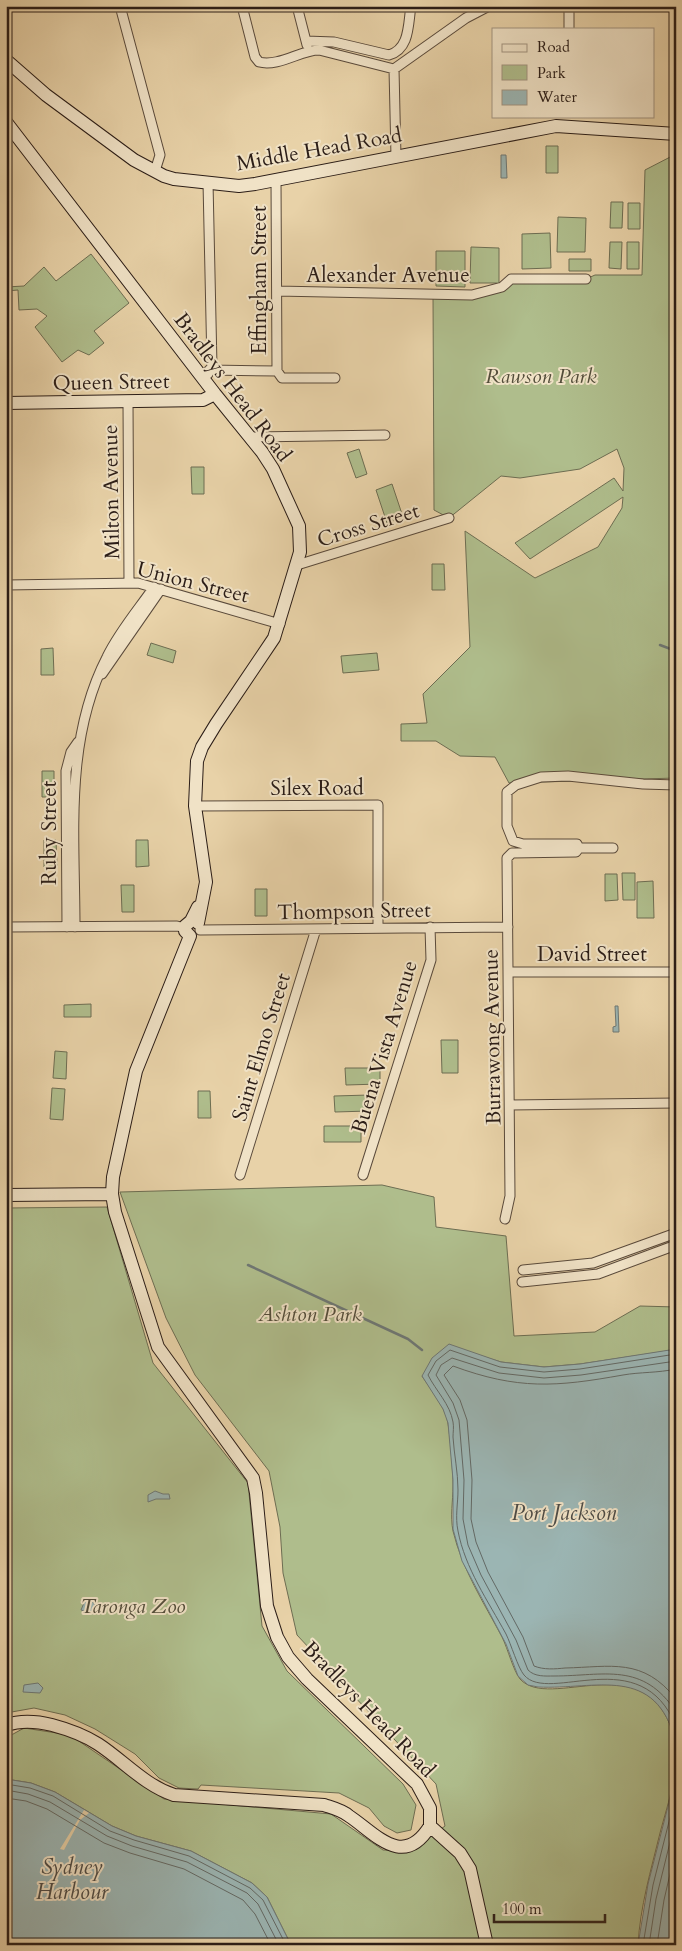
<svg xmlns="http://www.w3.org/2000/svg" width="682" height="1951" font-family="Cardo,serif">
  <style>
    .green { fill: #afbd8c; stroke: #6d6d52 }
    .water { fill: #9bb5b3; stroke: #6e7875 }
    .pier { fill: #e8d2a8 }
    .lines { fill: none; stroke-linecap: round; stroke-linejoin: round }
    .shore { stroke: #636965; stroke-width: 1 }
    .stream { stroke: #6e7875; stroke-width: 2.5 }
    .street-casing { stroke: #5a4a3b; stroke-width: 11 }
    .secondary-casing { stroke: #2b1d17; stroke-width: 14 }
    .street { stroke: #f0e2c6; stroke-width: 9 }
    .secondary { stroke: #f0e2c6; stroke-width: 12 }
    .labels { text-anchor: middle; stroke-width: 4; stroke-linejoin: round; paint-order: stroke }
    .street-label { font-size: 21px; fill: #2b1d17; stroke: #f0e2c6 }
    .park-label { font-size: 21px; font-style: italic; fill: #534d3a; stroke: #f0e2c6 }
    .water-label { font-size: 22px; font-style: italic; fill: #4d4b46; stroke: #f0e2c6 }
  </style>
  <rect width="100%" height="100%" fill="#e8d2a8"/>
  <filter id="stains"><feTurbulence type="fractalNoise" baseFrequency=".004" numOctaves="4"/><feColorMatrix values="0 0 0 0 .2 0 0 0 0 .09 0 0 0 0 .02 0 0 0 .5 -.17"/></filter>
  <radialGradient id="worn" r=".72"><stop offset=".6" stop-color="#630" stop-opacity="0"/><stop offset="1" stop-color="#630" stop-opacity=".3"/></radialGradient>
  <path class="green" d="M546 146H558V173H546Z
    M676 154V778L509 783 495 757 460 756 436 741H401V724L427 723 423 694 470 647 465 531 535 578 598 547 622 508 623 497 530 559 515 543 614 478 623 491 624 468 617 449 580 469 520 478 501 476 449 518 434 510 433 295H472L511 279H586L595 275H642L645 170Z
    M611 202H623L622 228H610Z
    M628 203H640V229H628Z
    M558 217 586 218 585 252H557Z
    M550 233 551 268 522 269V234Z
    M610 242H622L621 269 609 268Z
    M627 242H639V269H627Z
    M471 247 499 248V283H470Z
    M436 251H465V287L436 286Z
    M91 254 129 303 94 331 104 343 89 355 78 350 62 362 35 327 47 316 37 309 19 310 18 290 6 291V287L24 286 44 267 56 281Z
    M569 259H591V271H569Z
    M359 449 367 474 356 478 347 453Z
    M191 467H204V494H192Z
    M392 484 403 517 387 523 376 490Z
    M432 564H444L445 590H432Z
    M151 643 176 651 173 663 147 655Z
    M53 648 54 675H41V649Z
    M377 653 379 670 343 673 341 656Z
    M42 771H54V797H42Z
    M44 840H56L57 866 44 867Z
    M136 840H148L149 866 136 867Z
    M622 873H635V900H623Z
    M605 874H617L618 900 605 901Z
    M653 881 654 918H637V882Z
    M121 885H134V912H122Z
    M255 889H267V916H255Z
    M91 1004V1017H64V1005Z
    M441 1040H458V1073H442Z
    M55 1051 67 1052 66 1079 53 1078Z
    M345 1068H380V1084L346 1085Z
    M52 1088 65 1089 63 1120 50 1119Z
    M198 1091H210L211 1118H198Z
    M369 1095V1111L335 1112 334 1096Z
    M324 1126H361V1142H324Z
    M382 1185 434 1197 436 1227 506 1236 514 1336 595 1332 640 1306 676 1307V1349L674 1350 580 1364 544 1367 501 1362 465 1351 422 1376C430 1388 440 1401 446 1415 450 1426 453 1472 453 1486 453 1501 450 1516 453 1531 462 1569 484 1603 502 1637 508 1649 513 1670 520 1679 550 1712 645 1644 673 1733 682 1766 668 1802 660 1833 651 1870 640 1907 638 1945H291L267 1897 252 1883 191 1851 136 1836 112 1826 55 1792 31 1783 6 1779V1738L24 1728 70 1735 164 1799 331 1814 383 1850 411 1851 445 1826 436 1784 297 1635 283 1573 280 1527 269 1471 195 1375 166 1318 120 1192Z
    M107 1207 153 1363 248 1483 262 1626 287 1671 403 1784 416 1805 411 1830 397 1833 384 1826 369 1808 339 1793 201 1785 198 1789 179 1788 159 1778 135 1754 95 1729 65 1715 34 1708 6 1713V1208Z"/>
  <path class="water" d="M501 155H506L507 178H501Z
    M615 1006H618L619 1032H613V1027L616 1026Z
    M449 1344 501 1362 544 1367 580 1364 676 1349V1743C656 1663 596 1690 538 1687L528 1685 518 1676 506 1644 462 1561 453 1529V1480L448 1423 443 1409 422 1376 432 1358Z
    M155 1491 163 1494H169L170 1499H156L148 1502V1495Z
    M86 1598 91 1600 98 1608 94 1614 81 1610Z
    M38 1683 43 1688 40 1693 23 1692 24 1685Z
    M676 1775V1945H638L648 1884Z
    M6 1779 31 1783 55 1792 112 1826 136 1836 191 1851 252 1883 267 1897 291 1945H6Z"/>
  <path class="pier" d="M84 1810 89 1813 80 1820 64 1850 60 1849Z"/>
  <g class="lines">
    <path class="shore" d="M676 1354 580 1369 544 1372 500 1367 450 1350 436 1361 428 1375C436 1391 450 1404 453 1422 454 1427 453 1432 453 1437 454 1454 458 1472 458 1490 458 1503 455 1517 458 1531 465 1568 488 1601 506 1634 511 1644 518 1668 524 1675 549 1705 641 1640 676 1726
      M676 1361 581 1375 544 1378 499 1373 452 1358 441 1365 436 1375 453 1403 459 1420 464 1480 463 1519 468 1545 481 1575 516 1640 528 1670C535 1677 545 1676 554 1676 604 1676 643 1661 676 1712
      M676 1369C658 1373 640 1372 623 1375 556 1387 518 1390 453 1366L444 1375 460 1400 467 1420 472 1480 471 1519 476 1542 488 1572 523 1637 534 1666C544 1670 555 1669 565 1668 611 1667 643 1657 676 1699
      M6 1784 30 1788 53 1796 110 1831 134 1840 189 1856 250 1888 263 1900 286 1945
      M6 1790 28 1794 50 1802 107 1836 132 1846 187 1862 247 1893 258 1904 279 1945
      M6 1798 26 1801 47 1809 104 1843 130 1853 184 1869 243 1900 255 1914 271 1945
      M643 1945 653 1885 676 1794
      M649 1945 656 1899 676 1818
      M657 1945 664 1900 676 1848"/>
    <path class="stream" d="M660 645 676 651
      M248 1265 408 1339 422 1350"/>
    <defs>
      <path id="street" d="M120 6 160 155 155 171
        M242 6 255 57 259 62C279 67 301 50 319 50L394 69 466 18 489 6
        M297 6 307 45
        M569 6V29
        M306 41 334 42 389 55C410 49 408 24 411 6
        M394 69 396 157
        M277 291 472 295 502 287 511 279H586
        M209 370 277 371 276 180
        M277 371 282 378H335
        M208 374 212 366 208 182
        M128 402 129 582
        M249 437 385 435
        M297 565 449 518
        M6 585 138 583 280 624
        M102 674 161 589
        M195 806 378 805V928
        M579 848H613
        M6 927 177 926 185 928
        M67 927 66 771 71 752 78 742
        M75 927C75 836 64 740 107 657 119 632 138 610 154 587
        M200 930 508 927
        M509 972H676
        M510 1105 676 1103
        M240 1175 316 929
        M363 1175 431 960 430 927
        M505 1219 510 1196 507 858 512 853 576 852 579 848 577 844H523L513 841 507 826V792L516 785 541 777 568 776 643 784 676 785
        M523 1270 593 1263 676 1233
        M522 1282 598 1274 676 1245"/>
      <path id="secondary" d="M6 60 46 95 134 160 164 176 174 179 239 186 255 184 556 126 676 134
        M6 122 215 394 262 452 273 469 299 526 300 552 274 638 216 724 202 747 197 761 195 806 206 882 198 923
        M6 403 203 400 215 394
        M190 936 185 931V926L191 921 198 907
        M6 1195 112 1194
        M6 1725C21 1720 36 1721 52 1725 67 1729 84 1735 98 1744 124 1761 144 1785 174 1795L324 1805C333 1808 342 1810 349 1816 375 1833 403 1870 430 1826V1808L417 1784 307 1679 288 1657 277 1637 267 1606 256 1493 253 1478 158 1347 115 1212 112 1194 113 1177 136 1071 190 936
        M430 1826 460 1853 470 1869 487 1945"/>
    </defs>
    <use href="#street" class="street-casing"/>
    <use href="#secondary" class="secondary-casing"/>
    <use href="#street" class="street"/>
    <use href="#secondary" class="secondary"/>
  </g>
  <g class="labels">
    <g class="street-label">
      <text transform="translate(319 149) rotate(-10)" y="7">Middle Head Road</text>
      <text x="388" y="282">Alexander Avenue</text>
      <text transform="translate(259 280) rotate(-90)" y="7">Effingham Street</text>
      <text transform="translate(111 382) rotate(-1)" y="7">Queen Street</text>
      <text transform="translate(233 387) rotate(53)" y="7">Bradleys Head Road</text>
      <text transform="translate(111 492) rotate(-91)" y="7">Milton Avenue</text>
      <text transform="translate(368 525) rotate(-17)" y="7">Cross Street</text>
      <text transform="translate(193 582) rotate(14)" y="7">Union Street</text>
      <text x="317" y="795">Silex Road</text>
      <text transform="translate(49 833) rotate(-90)" y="7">Ruby Street</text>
      <text transform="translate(354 911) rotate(-1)" y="7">Thompson Street</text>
      <text x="592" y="961">David Street</text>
      <text transform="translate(492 1037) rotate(-91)" y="7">Burrawong Avenue</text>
      <text transform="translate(261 1047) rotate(-73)" y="7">Saint Elmo Street</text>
      <text transform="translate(384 1047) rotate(-73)" y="7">Buena Vista Avenue</text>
      <text transform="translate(369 1709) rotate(46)" y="7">Bradleys Head Road</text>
    </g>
    <g class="park-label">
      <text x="541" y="383">Rawson Park</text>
      <text x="310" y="1321">Ashton Park</text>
      <text x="133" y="1613">Taronga Zoo</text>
    </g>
    <g class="water-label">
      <text x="564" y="1520">Port Jackson</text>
      <text x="72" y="1874">Sydney<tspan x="72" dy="25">Harbour</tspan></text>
    </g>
  </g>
  <rect width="682" height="1951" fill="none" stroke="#e8d2a8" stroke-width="25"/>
  <rect x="8" y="8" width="667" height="1936" fill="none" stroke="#2b1d17" stroke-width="2.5"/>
  <rect x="12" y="12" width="657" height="1926" fill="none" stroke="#2b1d17"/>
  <rect x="492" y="28" width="162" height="90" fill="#f0e2c6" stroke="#a19380"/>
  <rect x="502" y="44" width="25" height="8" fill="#f0e2c6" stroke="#a19380"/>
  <text x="537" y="52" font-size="15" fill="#2b1d17">Road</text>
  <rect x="502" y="65" width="25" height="15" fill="#afbd8c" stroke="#a19380"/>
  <text x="537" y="78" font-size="15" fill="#2b1d17">Park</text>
  <rect x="502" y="90" width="25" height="15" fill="#9bb5b3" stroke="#a19380"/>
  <text x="537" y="102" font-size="15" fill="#2b1d17">Water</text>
  <path d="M494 1914v8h111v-8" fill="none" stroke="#2b1d17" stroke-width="2.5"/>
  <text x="502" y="1914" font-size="15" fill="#2b1d17" stroke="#f0e2c6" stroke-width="4" paint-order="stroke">100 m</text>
  <rect width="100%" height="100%" filter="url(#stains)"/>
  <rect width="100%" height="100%" fill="url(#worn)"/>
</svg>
